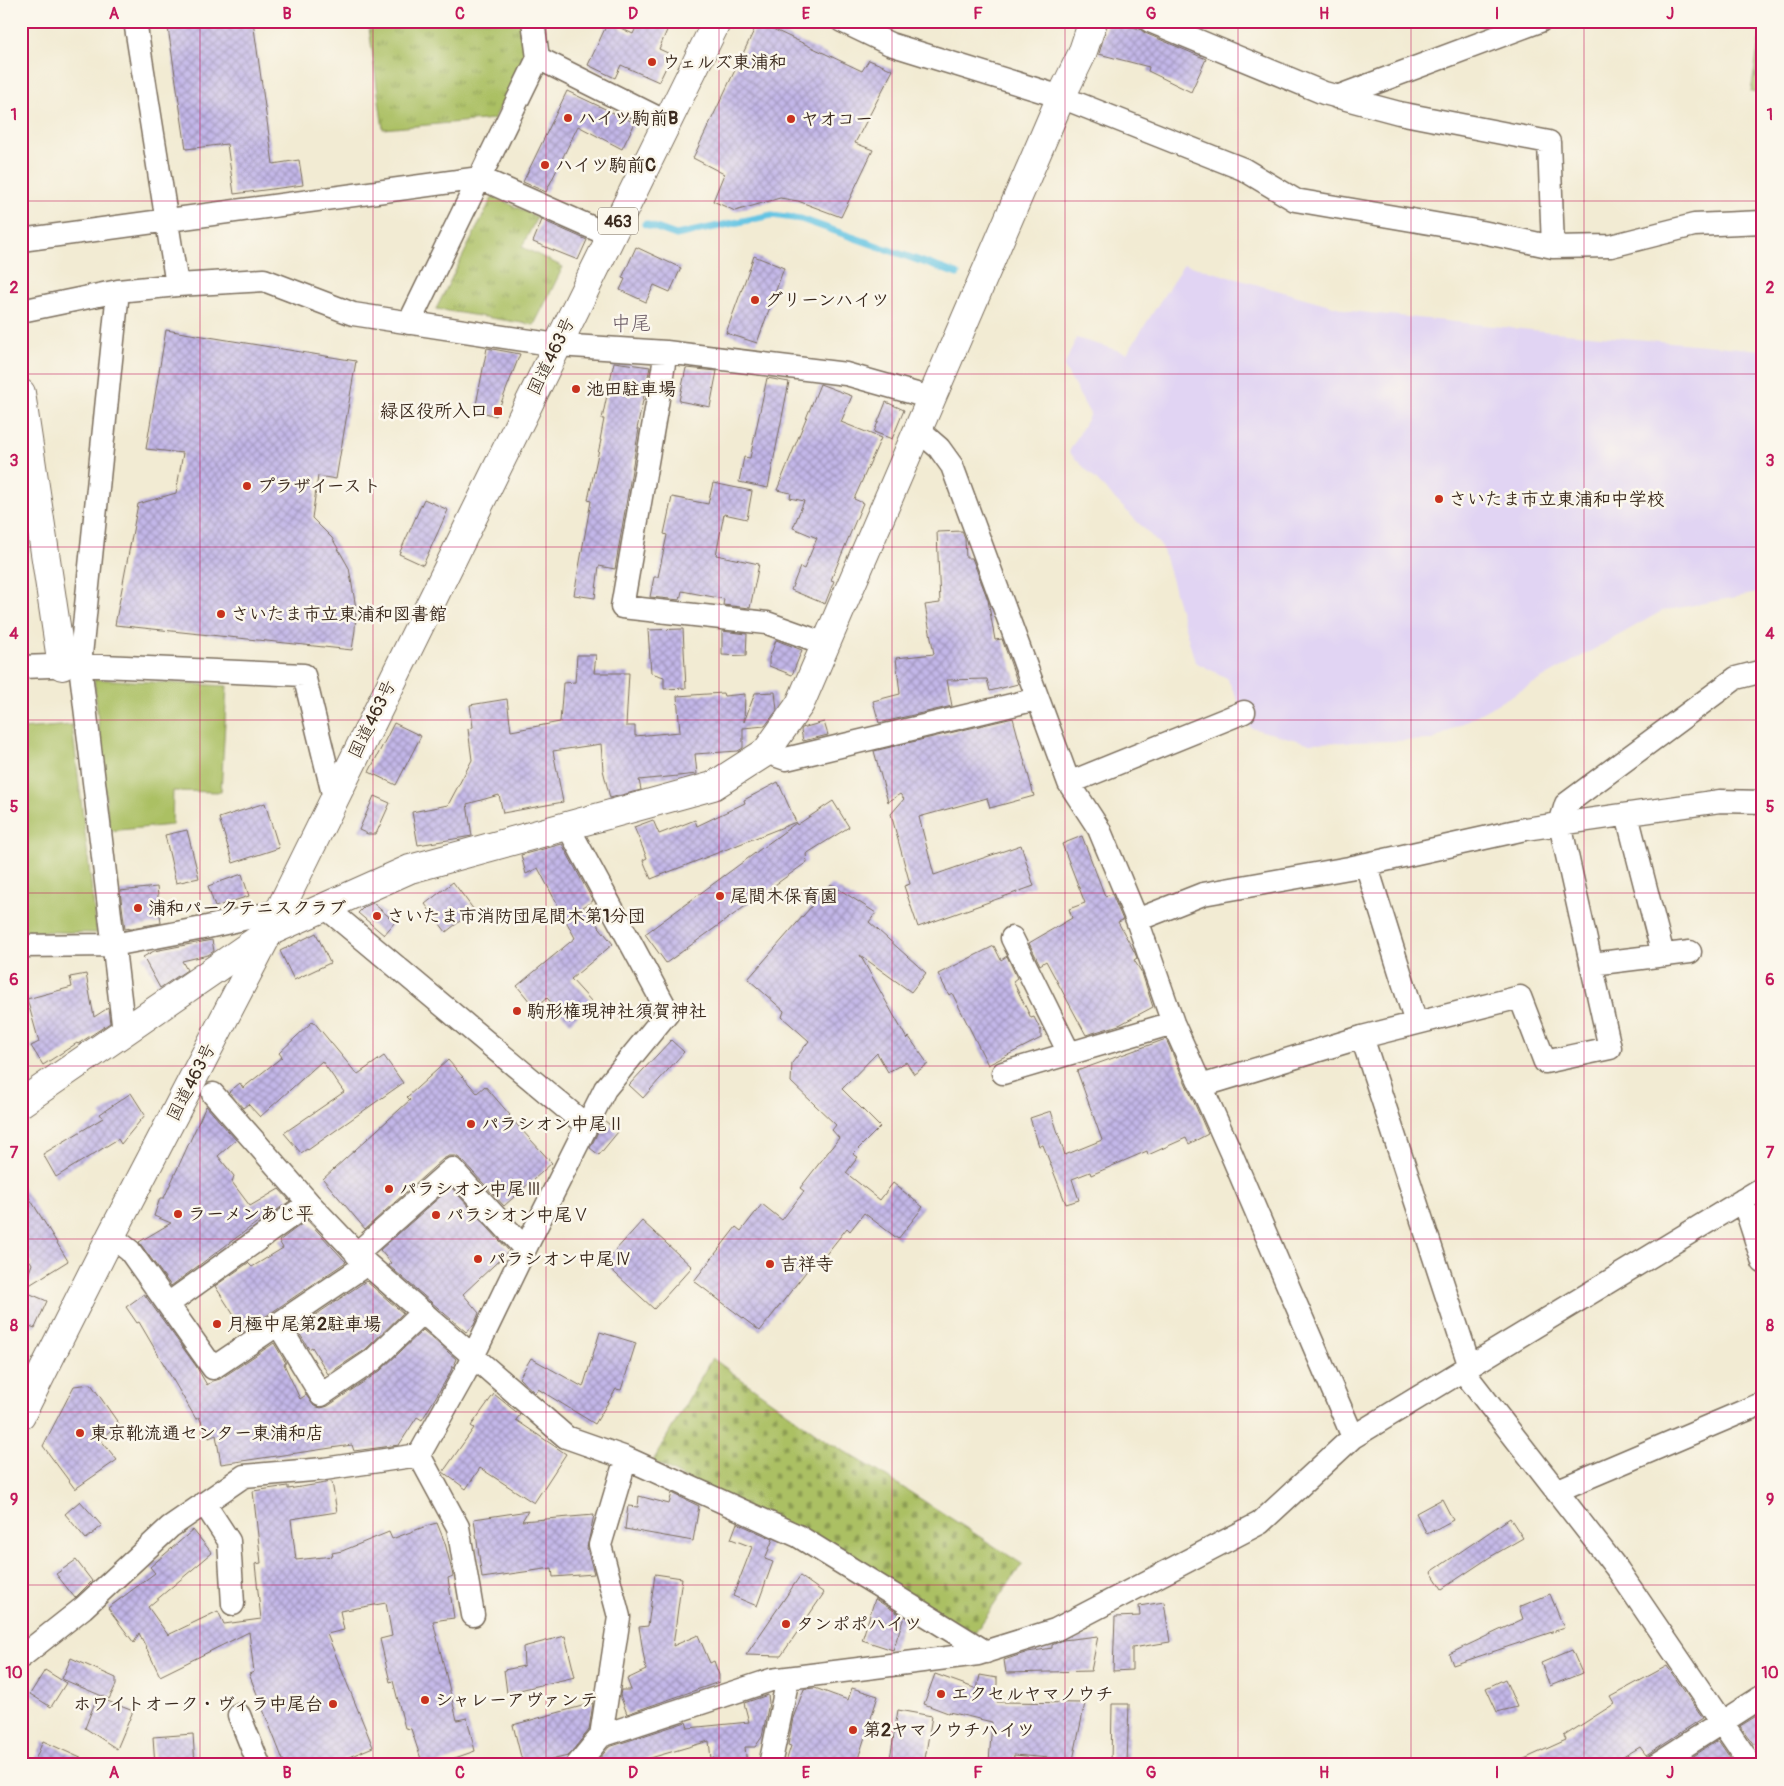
<svg xmlns="http://www.w3.org/2000/svg" width="1784" height="1786" font-family="Pangolin,'Klee One',sans-serif">
  <style>
    .built { fill: #e1d4f3 }
    .grass { fill: url(#grass-tufts); stroke: #737541 }
    .cemetery { fill: url(#cemetery-stones); stroke: #737541 }
    .garden { fill: #abc064; stroke: #737541 }
    .lines { fill: none; stroke-linecap: round; stroke-linejoin: round }
    .stream { stroke: #64c4e3; stroke-width: 7 }
    .building { fill: url(#building-cross-hatch) }
    .street-casing { stroke: #7b6e5d; stroke-width: 25 }
    .secondary-casing { stroke: #7b6e5d; stroke-width: 30 }
    .highway-casing { stroke: #7b6e5d; stroke-width: 30 }
    .street { stroke: #fff; stroke-width: 22 }
    .secondary { stroke: #fff; stroke-width: 28 }
    .highway { stroke: #fff; stroke-width: 28 }
    .grid { fill: none; stroke: #c2185b; stroke-width: 1; stroke-opacity: 0.55 }
    .poi-dot { fill: #c8321e; stroke: #fbf7ec; stroke-width: 2 }
    .labels { text-anchor: middle; stroke-width: 5; stroke-linejoin: round; paint-order: stroke }
    .shield { fill: #fbf7ec; stroke: #75685c; stroke-width: 1 }
    .shield-label { font-size: 16px; font-weight: bold; fill: #3b2a1e }
    .poi-label { font-size: 18px; font-weight: bold; fill: #3b2a1e; stroke: #fbf7ec; text-anchor: start }
    .street-label { font-size: 18px; fill: #3b2a1e; stroke: #fbf7ec }
    .quarter-label { font-size: 20px; fill: #6b5b65; stroke: #fbf7ec }
    .neatline { fill: none; stroke: #c2185b; stroke-width: 2 }
    .grid-label { font-size: 16px; text-anchor: middle; font-weight: bold; fill: #c2185b }
  </style>
  <defs>
    <pattern id="grass-tufts" width="24" height="20" patternUnits="userSpaceOnUse" patternTransform="scale(1.25)"><rect width="24" height="20" fill="#abc064"/><path d="M3 7l-1-3M5 7V3M7 7l1-3M15 17l-1-3M17 17v-4M19 17l1-3" fill="none" stroke="#8c9c52"/></pattern>
    <pattern id="cemetery-stones" width="16" height="16" patternUnits="userSpaceOnUse" patternTransform="scale(1.25)"><rect width="16" height="16" fill="#abc064"/><path d="M2 7V4a2 2 0 0 1 4 0v3zM10 15v-3a2 2 0 0 1 4 0v3z" fill="#8c9c52"/></pattern>
    <pattern id="building-cross-hatch" width="8" height="8" patternUnits="userSpaceOnUse" patternTransform="scale(1.25)"><rect width="8" height="8" fill="#c3b7e9"/><path d="M0 0l8 8M0 8l8-8" fill="none" stroke="#a095bc"/></pattern>
  </defs>
  <rect width="100%" height="100%" fill="#fbf7ec"/>
  <filter id="ink" filterUnits="userSpaceOnUse"><feTurbulence type="fractalNoise" baseFrequency=".02" numOctaves="2"/><feDisplacementMap in="SourceGraphic" scale="10" xChannelSelector="R" yChannelSelector="G"/><feConvolveMatrix kernelMatrix="1 2 1 2 8 2 1 2 1" color-interpolation-filters="sRGB"/></filter>
  <filter id="wash" filterUnits="userSpaceOnUse"><feTurbulence type="fractalNoise" baseFrequency=".0096" numOctaves="4" result="noise"/><feDisplacementMap in="SourceGraphic" scale="20" xChannelSelector="R" yChannelSelector="G"/><feGaussianBlur stdDeviation="1.12" result="paint"/><feColorMatrix in="noise" values="0 0 0 0 0 0 0 0 0 0 0 0 0 0 0 0 0 1.4 0 .05"/><feComposite in="paint" operator="in"/></filter>
  <g filter="url(#wash)">
    <rect width="100%" height="100%" fill="#f2ebd3"/>
    <path class="built" d="M1184 264 1351 311 1531 330 1763 350V592L1662 611 1433 740 1308 743 1251 728 1227 678 1195 662 1162 547 1069 452 1090 414 1064 367 1076 338 1127 353Z"/>
    <path class="grass" d="M368 21H521L527 57 494 119 383 129Z
      M493 196 537 217 522 247 563 267 534 325 436 309Z"/>
    <path class="cemetery" d="M1762 23H1763V94L1751 92Z
      M712 1358 825 1440 871 1467 1022 1564 975 1633 653 1461Z"/>
    <path class="garden" d="M94 679 227 686 221 792 173 791 172 825 109 831Z
      M72 725 97 933 21 931V729Z"/>
    <g class="lines">
      <path class="stream" d="M645 224 676 235 772 215 801 219 957 274"/>
    </g>
    <g id="blocks">
      <path class="building" d="M167 21H253L273 164 299 160 303 185 234 194 227 144 186 149Z
        M639 21H671L659 49 672 55 659 82 621 65 615 78 588 65 608 22 633 34Z
        M1108 21 1140 29 1145 33 1206 59 1191 92 1148 71 1149 67 1099 54Z
        M758 22 862 71 869 60 893 70 855 143 873 150 841 217 798 201 780 198 735 211 713 201 724 174 693 158Z
        M567 91 635 123 622 149 578 126 546 192 523 182Z
        M542 220 587 240 578 260 533 242Z
        M636 247 681 268 670 292 654 285 646 302 620 290 625 279 622 278Z
        M754 256 784 268 757 343 726 333Z
        M166 330 356 361 336 479 318 476 312 518 332 538 349 568 356 608 355 630 352 650 115 625 138 504 176 493 183 453 146 449Z
        M487 348 520 354 496 416 475 410Z
        M614 362 650 367 637 429H639L615 569 599 566 595 598 574 595 591 501 588 500 601 440H600L604 419H602Z
        M686 368 717 371 710 407 679 401Z
        M767 378 789 382 768 488 739 482 744 457 750 458Z
        M820 384 852 396 841 422 881 438 854 499 863 503 831 580 834 581 825 604 791 590 800 567 804 569 817 538 793 528 804 501 790 498 791 493 777 490Z
        M886 402 904 410 892 439 874 432Z
        M713 483 752 491 747 519 724 514 716 555 759 564 750 608 723 605 724 599 682 591 680 600 650 597 654 577H658L667 535 664 534 672 497 708 504Z
        M424 499 448 510 423 565 399 554Z
        M962 531 965 539 966 558H972L988 600 995 640 1002 639 1018 684 990 691 987 679 947 680 952 706 879 723 873 701 900 694 896 658 934 654 925 605 940 603 937 532Z
        M683 629 686 688 664 689V677L651 673 648 630Z
        M722 631 747 634 746 656 722 655Z
        M776 640 802 650 792 675 769 666V659Z
        M577 655H596L594 673H629L626 726H635V736L680 732 677 696 723 693 724 696 745 694 744 722 755 693 775 692 777 710 765 726 743 728V748L738 751 695 754 697 774 639 780 641 790 610 798 603 770 601 744 553 751 563 802 503 813 499 795 467 804 472 836 418 845 412 812 448 805 472 760 468 729 473 727 470 705 507 699 511 731 560 722 563 683 575 682Z
        M1013 718 1034 796 990 808 987 798 919 817 934 875 1021 845 1034 886 918 927 904 886 910 884 891 814 904 799 900 794 888 802 874 751Z
        M824 722 828 735 803 741 801 730 802 728Z
        M394 723 421 736 396 785 369 772Z
        M778 782 796 822 651 879 643 860 647 858 634 827 653 820 659 834 695 820 697 826 745 803 744 800Z
        M374 796 390 803 376 834H368L359 830Z
        M833 801 849 827 806 854 807 862 666 963 645 934 796 823 797 825Z
        M265 803 279 848 233 863 219 818Z
        M187 830 199 878 176 883 165 835Z
        M1082 836 1105 896 1112 894 1123 920 1118 922 1135 953 1137 958 1134 960 1142 973 1153 1007 1119 1025 1086 1035 1046 961 1040 965 1029 943 1072 918 1069 909 1085 903 1062 844Z
        M562 844 593 901 583 907 613 944 571 979 592 1002 570 1023 547 998 535 1008 517 986 575 938 538 868 526 874 521 855Z
        M242 874 249 896 215 907 208 886Z
        M453 882 474 910 446 932 425 904Z
        M831 884 876 913 869 922 926 973 911 992 860 955 907 1039 909 1037 928 1064 914 1074 906 1062 888 1072 877 1053 842 1089 880 1127 853 1154 858 1157 846 1173 880 1200 893 1183 923 1207 898 1239 864 1213 850 1231 847 1228 820 1262 816 1259 760 1331 694 1281 736 1227 741 1231 762 1204 782 1220 804 1191 800 1188 839 1138 832 1130 836 1125 791 1082 792 1063 809 1041 782 1017 784 1011 748 979Z
        M157 887 161 923 125 929 120 891Z
        M373 903 395 922 384 935 358 913 364 907Z
        M316 933 330 963 294 980 280 951Z
        M212 940 214 951 208 955 182 961 187 970 160 988 143 957 154 951Z
        M994 946 1001 960 1007 956 1017 978 1013 981 1031 1018 1034 1017 1041 1031V1038L988 1065 952 993 949 995 938 974Z
        M86 974 94 1017 108 1008 110 1023 78 1044 77 1043 43 1065 31 1046 39 1042 27 999 72 987 70 977Z
        M313 1021 356 1073 358 1074 384 1056 403 1083 308 1150 307 1149 301 1153 284 1133 344 1092 322 1061 260 1117 248 1104 243 1108 229 1092 240 1083 243 1088 282 1057 279 1053Z
        M1166 1039 1208 1134 1189 1144 1186 1138 1148 1155 1147 1151 1091 1175 1090 1172 1072 1179 1079 1200 1066 1204 1043 1145 1039 1146 1030 1118 1051 1111 1065 1155 1102 1140 1077 1071Z
        M671 1040 684 1052 643 1098 629 1085Z
        M448 1060 477 1093 485 1086 510 1115 509 1116 552 1163 504 1206 462 1160 456 1156H449L443 1159 365 1229 323 1179 410 1100 407 1097Z
        M131 1093 145 1115 121 1144 118 1139 56 1177 43 1154 103 1118 100 1114Z
        M206 1106 236 1140 218 1156 234 1176 232 1182 250 1206 279 1189 290 1201 264 1219 263 1218 171 1286 139 1242 171 1223 154 1216 160 1198H164Z
        M604 1120 618 1132 599 1155 590 1148Z
        M21 1184 68 1261 23 1289 32 1264 21 1246Z
        M451 1187 509 1251 463 1294 479 1313 474 1325 466 1332 388 1265 391 1263 380 1250Z
        M307 1220 346 1262 244 1331 215 1286 248 1263 252 1267 283 1248 279 1241Z
        M642 1221 692 1267 654 1309 604 1263Z
        M366 1281 403 1313 365 1350 328 1374 312 1347 309 1349 296 1328Z
        M21 1290 47 1301 35 1328 21 1323Z
        M144 1294 196 1366 207 1385 213 1381 220 1379 274 1343 286 1363 284 1364 300 1399 306 1395 314 1406 321 1408 328 1406 380 1371 423 1330 456 1359 449 1375 422 1420 417 1417 399 1445 354 1451 352 1445 221 1464 216 1435 209 1438 199 1417 196 1419 139 1322 137 1323 126 1307Z
        M600 1332 636 1343 621 1390 616 1389 595 1424 538 1389 535 1393 519 1378 531 1358 583 1387Z
        M91 1384 119 1424 100 1439 117 1460 75 1489 43 1446 74 1386Z
        M494 1394 520 1415 516 1420 566 1454 534 1503 480 1468 466 1489 443 1472 474 1428 471 1426Z
        M332 1482 337 1512 291 1519 296 1560 333 1556 332 1553 342 1551 389 1532 392 1539 429 1525 437 1523 445 1543 452 1571 453 1576 448 1578 454 1618 433 1621 457 1720 467 1718 475 1751 435 1765H423L411 1729 405 1728 393 1681 390 1682 380 1639 392 1636 386 1603 340 1611 344 1630 327 1634 373 1747 330 1765H285L249 1674 254 1672 249 1632 160 1676 139 1633 134 1643 108 1608 155 1573 150 1567 193 1530 212 1553 148 1607 168 1635 218 1611 224 1624 261 1619 255 1564 261 1563 253 1491 288 1486V1489Z
        M672 1493 699 1506 693 1541 625 1529 628 1506 638 1507 639 1496 669 1504Z
        M1442 1499 1453 1520 1427 1534 1416 1513Z
        M80 1501 102 1526 86 1539 65 1514Z
        M528 1511 522 1521 594 1515 587 1548 594 1574 553 1577 552 1568 482 1578 474 1519Z
        M1510 1518 1523 1538 1490 1557 1442 1589 1431 1572Z
        M737 1523 773 1539 765 1559 773 1562 757 1606 733 1596 752 1547 731 1539Z
        M76 1560 92 1581 75 1598 56 1574Z
        M655 1574 682 1578 673 1646 698 1635 710 1663 714 1661 719 1675V1682L627 1714 620 1695 621 1690H631L627 1679 646 1670 639 1627 648 1626Z
        M800 1576 824 1593 781 1656 746 1655Z
        M1550 1594 1564 1628 1453 1665 1449 1654 1523 1619 1519 1607Z
        M875 1599 904 1617 893 1650 862 1640Z
        M1164 1602 1170 1642 1132 1648V1670L1113 1671 1115 1617 1140 1616 1139 1606Z
        M565 1636 575 1677 507 1693 504 1670 524 1666 523 1647Z
        M1098 1636 1091 1671 1006 1673 1004 1660 1028 1652 1052 1648V1645L1063 1640Z
        M1572 1650 1582 1673 1550 1686 1541 1663Z
        M71 1658 116 1678V1685L109 1699 62 1679Z
        M1667 1666 1703 1718 1646 1755 1640 1747 1610 1765H1511L1566 1740 1564 1736 1614 1704 1610 1697Z
        M45 1670 66 1683 51 1707 30 1694Z
        M935 1674 977 1689 980 1675 997 1678V1702L1085 1703 1073 1760 1014 1755 1013 1764 989 1762 992 1722 949 1712 948 1713 924 1704Z
        M1505 1679 1517 1707 1497 1712 1486 1688Z
        M815 1688 848 1700 852 1688 878 1696 856 1765H785L791 1746 788 1745 793 1718 804 1689Z
        M768 1695 769 1703 762 1737 755 1747H745L747 1765H714V1758L711 1759 709 1741 647 1759V1760L626 1765H594L609 1747 686 1722 688 1728 749 1722 744 1703Z
        M97 1697 133 1711 117 1749 85 1728Z
        M593 1703 589 1730 568 1756 543 1762 544 1765H523L513 1725Z
        M1112 1704H1129L1127 1765H1111Z
        M898 1710 932 1716 924 1765H889Z
        M1763 1712V1740L1754 1745 1740 1726Z
        M193 1734 195 1765H155L153 1737Z
        M1718 1740 1735 1765H1680Z
        M43 1741 96 1765H33Z"/>
    </g>
  </g>
  <g filter="url(#ink)">
    <use href="#blocks" fill-opacity="0" stroke="#7b6e5d" stroke-width="1"/>
    <g class="lines">
      <defs>
        <path id="street" d="M135 21 177 285
          M533 21 538 58 666 122
          M842 21 890 44 1061 97 1243 169 1295 200 1482 232 1553 247 1611 246 1694 225 1763 222
          M1150 21 1324 93 1399 113 1549 142 1553 247
          M1337 97 1540 21
          M21 240 480 178 611 236
          M118 291 80 665 124 1032
          M21 311 118 291 177 285 264 280 353 314 557 345 666 352 846 374 931 398
          M409 323 538 58
          M666 352 622 607 767 623 826 644
          M917 429 939 448 952 466 1069 783 1099 829 1137 920 1173 1023 1231 1153 1353 1437
          M21 667 80 665 304 675 334 798
          M766 752 786 759 1037 699
          M1069 783 1244 712
          M1627 815 1663 955
          M1366 864 1416 1023
          M325 907 587 1126
          M1137 920 1203 894 1349 868 1525 829 1720 801 1763 802
          M1012 938 1069 1053
          M21 946 113 945 203 928 279 911
          M1592 964 1690 952
          M1362 1037 1470 1367
          M1003 1073 1173 1023
          M1201 1086 1362 1037 1520 997 1545 1062 1610 1048 1560 824 1566 804 1736 678 1763 671
          M213 1094 309 1203 367 1264 566 1437 626 1458 798 1536 986 1652
          M1743 1200 1763 1262
          M111 1236 130 1251 213 1368 367 1264
          M356 1254 452 1169 525 1249
          M168 1304 309 1203
          M278 1324 321 1395 373 1360 423 1312
          M1463 1371 1618 1570 1751 1765
          M419 1455 458 1527 473 1615
          M1556 1491 1763 1403
          M204 1503 229 1541 233 1604
          M21 1657 83 1608 170 1527 244 1476 324 1469 419 1455 465 1373 525 1249 605 1089 668 1012 567 825
          M239 1715 259 1765
          M601 1736 771 1680 978 1654 1055 1630 1260 1523 1353 1437 1763 1188
          M577 1765 601 1736 619 1617 600 1545 626 1458
          M770 1765 788 1678
          M1655 1765 1763 1696"/>
        <path id="secondary" d="M21 393 62 666
          M21 1103 269 932 410 869 713 786 766 752 800 704 1061 97 1082 54 1093 21"/>
        <path id="highway" d="M21 1415 111 1236 269 932 717 21"/>
      </defs>
      <use href="#street" class="street-casing"/>
      <use href="#secondary" class="secondary-casing"/>
      <use href="#highway" class="highway-casing"/>
      <use href="#street" class="street"/>
      <use href="#secondary" class="secondary"/>
      <use href="#highway" class="highway"/>
    </g>
  </g>
  <path class="grid" d="M200 21V1765M373 21V1765M546 21V1765M719 21V1765M892 21V1765M1065 21V1765M1238 21V1765M1411 21V1765M1584 21V1765M21 201H1763M21 374H1763M21 547H1763M21 720H1763M21 893H1763M21 1066H1763M21 1239H1763M21 1412H1763M21 1585H1763"/>
  <g class="poi-dot">
    <circle cx="652" cy="62" r="5"/>
    <circle cx="568" cy="118" r="5"/>
    <circle cx="791" cy="119" r="5"/>
    <circle cx="545" cy="165" r="5"/>
    <circle cx="755" cy="300" r="5"/>
    <circle cx="576" cy="389" r="5"/>
    <rect x="493" y="406" width="10" height="10" rx="2.5"/>
    <circle cx="247" cy="486" r="5"/>
    <circle cx="1439" cy="499" r="5"/>
    <circle cx="221" cy="614" r="5"/>
    <circle cx="720" cy="896" r="5"/>
    <circle cx="138" cy="908" r="5"/>
    <circle cx="377" cy="916" r="5"/>
    <circle cx="517" cy="1011" r="5"/>
    <circle cx="471" cy="1124" r="5"/>
    <circle cx="389" cy="1189" r="5"/>
    <circle cx="178" cy="1214" r="5"/>
    <circle cx="436" cy="1215" r="5"/>
    <circle cx="478" cy="1259" r="5"/>
    <circle cx="770" cy="1264" r="5"/>
    <circle cx="217" cy="1324" r="5"/>
    <circle cx="80" cy="1433" r="5"/>
    <circle cx="786" cy="1624" r="5"/>
    <circle cx="941" cy="1694" r="5"/>
    <circle cx="425" cy="1700" r="5"/>
    <circle cx="333" cy="1704" r="5"/>
    <circle cx="853" cy="1730" r="5"/>
  </g>
  <g class="labels">
    <rect class="shield" x="598" y="207.5" width="40" height="27" rx="4"/>
    <g class="shield-label">
      <text x="618" y="227">463</text>
    </g>
    <g class="poi-label">
      <text x="662" y="68">ウェルズ東浦和</text>
      <text x="578" y="124">ハイツ駒前B</text>
      <text x="801" y="125">ヤオコー</text>
      <text x="555" y="171">ハイツ駒前C</text>
      <text x="765" y="306">グリーンハイツ</text>
      <text x="586" y="395">池田駐車場</text>
      <text x="488" y="417" text-anchor="end">緑区役所入口</text>
      <text x="257" y="492">プラザイースト</text>
      <text x="1449" y="505">さいたま市立東浦和中学校</text>
      <text x="231" y="620">さいたま市立東浦和図書館</text>
      <text x="730" y="902">尾間木保育園</text>
      <text x="148" y="914">浦和パークテニスクラブ</text>
      <text x="387" y="922">さいたま市消防団尾間木第1分団</text>
      <text x="527" y="1017">駒形権現神社須賀神社</text>
      <text x="481" y="1130">パラシオン中尾Ⅱ</text>
      <text x="399" y="1195">パラシオン中尾Ⅲ</text>
      <text x="188" y="1220">ラーメンあじ平</text>
      <text x="446" y="1221">パラシオン中尾Ⅴ</text>
      <text x="488" y="1265">パラシオン中尾Ⅳ</text>
      <text x="780" y="1270">吉祥寺</text>
      <text x="227" y="1330">月極中尾第2駐車場</text>
      <text x="90" y="1439">東京靴流通センター東浦和店</text>
      <text x="796" y="1630">タンポポハイツ</text>
      <text x="951" y="1700">エクセルヤマノウチ</text>
      <text x="435" y="1706">シャレーアヴァンテ</text>
      <text x="323" y="1710" text-anchor="end">ホワイトオーク・ヴィラ中尾台</text>
      <text x="863" y="1736">第2ヤマノウチハイツ</text>
    </g>
    <g class="street-label">
      <text transform="translate(551 356) rotate(-64)" y="6">国道463号</text>
      <text transform="translate(372 719) rotate(-64)" y="6">国道463号</text>
      <text transform="translate(191 1082) rotate(-63)" y="6">国道463号</text>
    </g>
    <g class="quarter-label">
      <text x="631" y="330">中尾</text>
    </g>
  </g>
  <rect width="1784" height="1786" fill="none" stroke="#fbf7ec" stroke-width="55"/>
  <rect x="28" y="28" width="1728" height="1730" class="neatline"/>
  <g class="grid-label">
    <text x="114" y="19">A</text>
    <text x="287" y="19">B</text>
    <text x="460" y="19">C</text>
    <text x="633" y="19">D</text>
    <text x="806" y="19">E</text>
    <text x="978" y="19">F</text>
    <text x="1151" y="19">G</text>
    <text x="1324" y="19">H</text>
    <text x="1497" y="19">I</text>
    <text x="1670" y="19">J</text>
    <text x="14" y="120">1</text>
    <text x="1770" y="120">1</text>
    <text x="14" y="293">2</text>
    <text x="1770" y="293">2</text>
    <text x="14" y="466">3</text>
    <text x="1770" y="466">3</text>
    <text x="14" y="639">4</text>
    <text x="1770" y="639">4</text>
    <text x="14" y="812">5</text>
    <text x="1770" y="812">5</text>
    <text x="14" y="985">6</text>
    <text x="1770" y="985">6</text>
    <text x="14" y="1158">7</text>
    <text x="1770" y="1158">7</text>
    <text x="14" y="1331">8</text>
    <text x="1770" y="1331">8</text>
    <text x="14" y="1505">9</text>
    <text x="1770" y="1505">9</text>
    <text x="14" y="1678">10</text>
    <text x="1770" y="1678">10</text>
    <text x="114" y="1778">A</text>
    <text x="287" y="1778">B</text>
    <text x="460" y="1778">C</text>
    <text x="633" y="1778">D</text>
    <text x="806" y="1778">E</text>
    <text x="978" y="1778">F</text>
    <text x="1151" y="1778">G</text>
    <text x="1324" y="1778">H</text>
    <text x="1497" y="1778">I</text>
    <text x="1670" y="1778">J</text>
  </g>
</svg>
